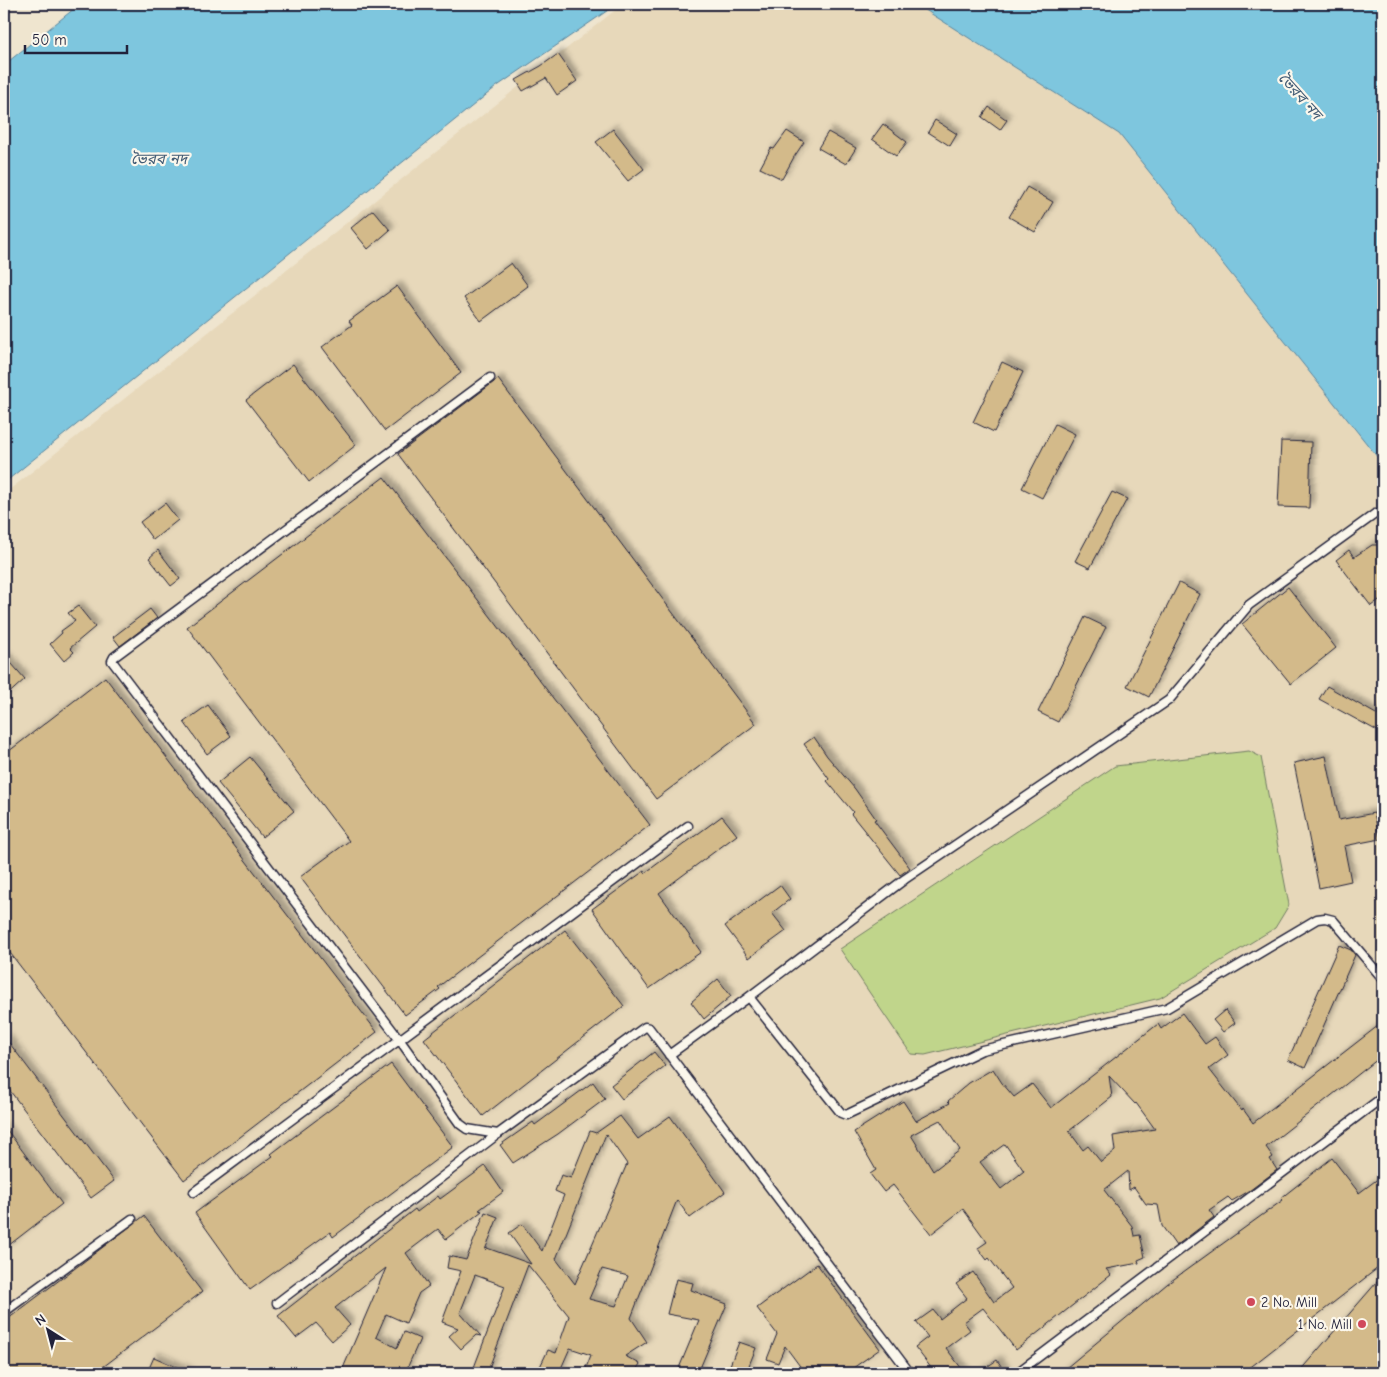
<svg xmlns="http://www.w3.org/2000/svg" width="1387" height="1377" font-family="'Comic Neue','Noto Sans Bengali',sans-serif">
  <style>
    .built { fill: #e7d8ba }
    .green { fill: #c0d58b; stroke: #717c63 }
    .water { fill: #7ec6de; stroke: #59849d }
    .building { fill: #d3ba8a; stroke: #22223b; fill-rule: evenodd; filter: url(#shadow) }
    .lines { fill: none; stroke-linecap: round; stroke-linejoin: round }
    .lane-casing { stroke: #22223b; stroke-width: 11 }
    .lane { stroke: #fbf7ec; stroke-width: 8 }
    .poi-dot { fill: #d1495b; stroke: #fbf7ec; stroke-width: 2 }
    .labels { text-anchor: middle; stroke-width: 4.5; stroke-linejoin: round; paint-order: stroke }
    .poi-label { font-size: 14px; fill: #22223b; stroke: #fbf7ec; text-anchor: start }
    .water-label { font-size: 15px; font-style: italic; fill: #425b74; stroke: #fbf7ec }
  </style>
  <defs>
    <filter id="shadow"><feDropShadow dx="4.5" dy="-4.5" stdDeviation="2.5" flood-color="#0004"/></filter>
  </defs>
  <rect width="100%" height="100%" fill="#efe5cf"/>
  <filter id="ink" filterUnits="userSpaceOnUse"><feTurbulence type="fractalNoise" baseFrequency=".02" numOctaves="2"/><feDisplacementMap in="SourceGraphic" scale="10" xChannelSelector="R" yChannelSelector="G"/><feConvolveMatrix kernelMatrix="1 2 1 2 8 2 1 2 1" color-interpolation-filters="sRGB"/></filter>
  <g filter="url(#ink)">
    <path class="built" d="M623 4H916L1119 134 1383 464V1373H4V494Z"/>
    <path class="green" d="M1249 751 1261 757 1289 905 1275 928 1160 998 925 1055 911 1054 840 949 1115 766Z"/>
    <path class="water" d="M80 4H617L496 87 4 483V65Z
      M916 4H1383V464L1119 134Z"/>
    <path class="building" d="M558 54 577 81 557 95 546 78 523 91 516 80 541 66Z
      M989 107 1007 120 1000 130 982 117Z
      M935 120 957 134 950 146 928 132Z
      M883 124 907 142 896 156 872 139Z
      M613 129 644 169 628 181 596 142Z
      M787 131 804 142 794 157 782 179 760 168 771 148 774 149Z
      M828 132 856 148 846 164 818 148Z
      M1027 187 1053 202 1035 232 1009 217Z
      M373 210 390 230 368 249 351 228Z
      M511 263 528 286 481 321 464 298Z
      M397 286 461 373 385 431 322 347 352 325 349 321Z
      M1002 362 1023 372 994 432 973 422Z
      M293 364 356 445 309 482 246 400Z
      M498 379 756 724 656 799 398 454Z
      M1055 424 1075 434 1042 498 1022 488Z
      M1281 441 1311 442 1309 508 1278 507Z
      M384 477 650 825 438 987 440 989 405 1015 300 877 349 841 187 627Z
      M1112 492 1127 499 1090 568 1075 561Z
      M165 503 178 520 153 540 140 522Z
      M1372 545H1383V597L1371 606 1336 560 1349 550 1354 557Z
      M158 550 180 579 171 586 149 558Z
      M1179 583 1200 594 1149 697 1127 686Z
      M1288 587 1336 648 1291 684 1242 624Z
      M78 606 95 627 70 648 74 652 64 661 50 644 62 633 61 631 75 621 68 613Z
      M150 609 157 618 120 646 113 637Z
      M1085 617 1106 627 1058 722 1038 712Z
      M4 655 25 679 4 698Z
      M105 677 377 1032 184 1180 4 945V755Z
      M1327 686 1383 718V734L1319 699Z
      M208 705 231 736 207 754 184 722Z
      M814 737 827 756 855 789 876 819 874 820 910 868 900 875 851 814 853 812 827 781 829 779 804 744Z
      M1326 756 1339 820 1374 813 1380 839 1344 846 1351 881 1319 888 1294 763Z
      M250 757 294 811 262 837 218 783Z
      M722 816 737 835 659 893 701 952 649 989 592 909 644 871 645 873Z
      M780 885 790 899 772 913 786 931 749 958 725 926Z
      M565 930 624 1006 483 1116 424 1039Z
      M1339 945 1351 950 1355 955 1305 1068 1288 1060Z
      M718 979 731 996 704 1019 691 1002Z
      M1225 1010 1235 1023 1223 1032 1213 1020Z
      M1182 1013 1205 1044 1215 1037 1228 1055 1209 1069 1242 1111 1243 1109 1253 1123 1383 1022V1055L1266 1147 1273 1157 1270 1159 1277 1170 1249 1191 1232 1201 1228 1197 1209 1210 1214 1217 1176 1246 1162 1226 1158 1205 1146 1204 1134 1187 1129 1190 1128 1171 1104 1190 1132 1226 1134 1236 1140 1235 1145 1257 1138 1260 1139 1263 1106 1269 1111 1275 1016 1350 983 1308 964 1322 970 1330 946 1348 965 1373H935L915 1347 928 1337 916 1322 933 1310 940 1319 967 1298 956 1284 973 1272 994 1302 1012 1288 989 1258 987 1260 978 1248 987 1242 963 1209 931 1234 893 1185 884 1192 870 1174 876 1170 854 1132 903 1101 916 1121 950 1103 948 1101 969 1083 993 1069 1002 1083 1014 1097 1032 1084 1051 1108 1158 1024 1161 1029ZM1109 1076 1135 1104 1136 1103 1155 1129 1113 1136 1115 1151 1101 1162 1088 1146 1083 1150 1069 1131 1112 1097ZM940 1120 960 1150 933 1171 911 1135ZM1005 1144 1024 1171 1001 1189 980 1162Z
      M4 1036 114 1181 91 1198 4 1083Z
      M654 1052 665 1066 622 1099 611 1085Z
      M391 1064 453 1147 333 1237 330 1232 250 1290 195 1213 273 1156 271 1154Z
      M593 1082 605 1099 558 1134 513 1163 500 1145 533 1122 535 1125Z
      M620 1116 638 1139 670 1116 725 1192 690 1218 677 1200 631 1318 647 1342 625 1356 640 1364 634 1373H584L591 1355 570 1348 559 1373H537L548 1350 556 1353 569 1316 528 1265 487 1373H480L473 1370 505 1286 475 1275 460 1313 481 1336 476 1335 461 1349 449 1336 458 1328 442 1322 461 1271 447 1268 449 1256 466 1260 485 1212 498 1217 485 1250 487 1248 531 1264 509 1233 522 1224 542 1251 564 1195 555 1191 561 1175 571 1178 590 1131 596 1133ZM606 1134 627 1164 575 1284 556 1259ZM602 1269 628 1276 616 1306 589 1299Z
      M4 1126 62 1204 4 1249Z
      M1332 1158 1359 1193 1383 1175V1264L1243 1373H1060L1167 1284 1283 1200 1281 1198Z
      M485 1166 503 1192 479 1210 482 1211 446 1239 438 1229 406 1253 429 1286 419 1293 406 1323 386 1314 376 1337 397 1348 404 1332 420 1339 405 1373H341L386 1268 335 1308 350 1325 332 1341 316 1323 296 1338 278 1316 415 1209 417 1212 438 1196 440 1199Z
      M144 1216 202 1292 95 1373H4V1322Z
      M817 1264 880 1349 846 1373H805L785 1346 778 1363 767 1359 777 1334 757 1308Z
      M1383 1275V1373H1298Z
      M676 1279 693 1283 691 1290 727 1304 698 1373H677L699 1320 667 1314Z
      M739 1342 756 1348 746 1373H727Z
      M154 1357 190 1373H147Z
      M997 1360 1006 1373H978Z"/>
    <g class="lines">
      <defs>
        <path id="lane" d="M490 378 114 657 112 661 399 1039 460 1124 467 1129 498 1134
          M749 997 905 879 1169 700 1249 605 1375 514
          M669 1055 749 997 841 1113 846 1115 982 1050 1167 1008 1317 919 1325 918 1333 920 1383 979
          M194 1192 688 826
          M277 1303 498 1134 645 1027 649 1028 910 1373
          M4 1312 132 1219
          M1017 1373 1383 1097"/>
      </defs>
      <use href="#lane" class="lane-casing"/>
      <use href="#lane" class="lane"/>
    </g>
  </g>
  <g class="poi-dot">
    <circle cx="1251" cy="1302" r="5"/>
    <circle cx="1362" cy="1324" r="5"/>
  </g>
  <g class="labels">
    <g class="poi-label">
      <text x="1261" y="1307">2 No. Mill</text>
      <text x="1352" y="1329" text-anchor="end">1 No. Mill</text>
    </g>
    <g class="water-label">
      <text transform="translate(1300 96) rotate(48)" y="5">ভৈরব নদ</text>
      <text x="159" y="164">ভৈরব নদ</text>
    </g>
  </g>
  <rect width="1387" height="1377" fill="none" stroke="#fbf7ec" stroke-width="20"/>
  <rect x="10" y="10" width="1367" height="1357" fill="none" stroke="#22223b" stroke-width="2" filter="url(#ink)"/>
  <g transform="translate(48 1330) rotate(324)" stroke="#fbf7ec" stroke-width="4" paint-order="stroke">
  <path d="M0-4L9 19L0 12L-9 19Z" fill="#22223b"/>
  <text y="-8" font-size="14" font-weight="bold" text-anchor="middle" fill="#22223b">N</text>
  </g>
  <path d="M25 45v8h102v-8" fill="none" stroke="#22223b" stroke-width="2.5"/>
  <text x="32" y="45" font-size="15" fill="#22223b" stroke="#fbf7ec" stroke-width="4" paint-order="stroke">50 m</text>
</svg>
